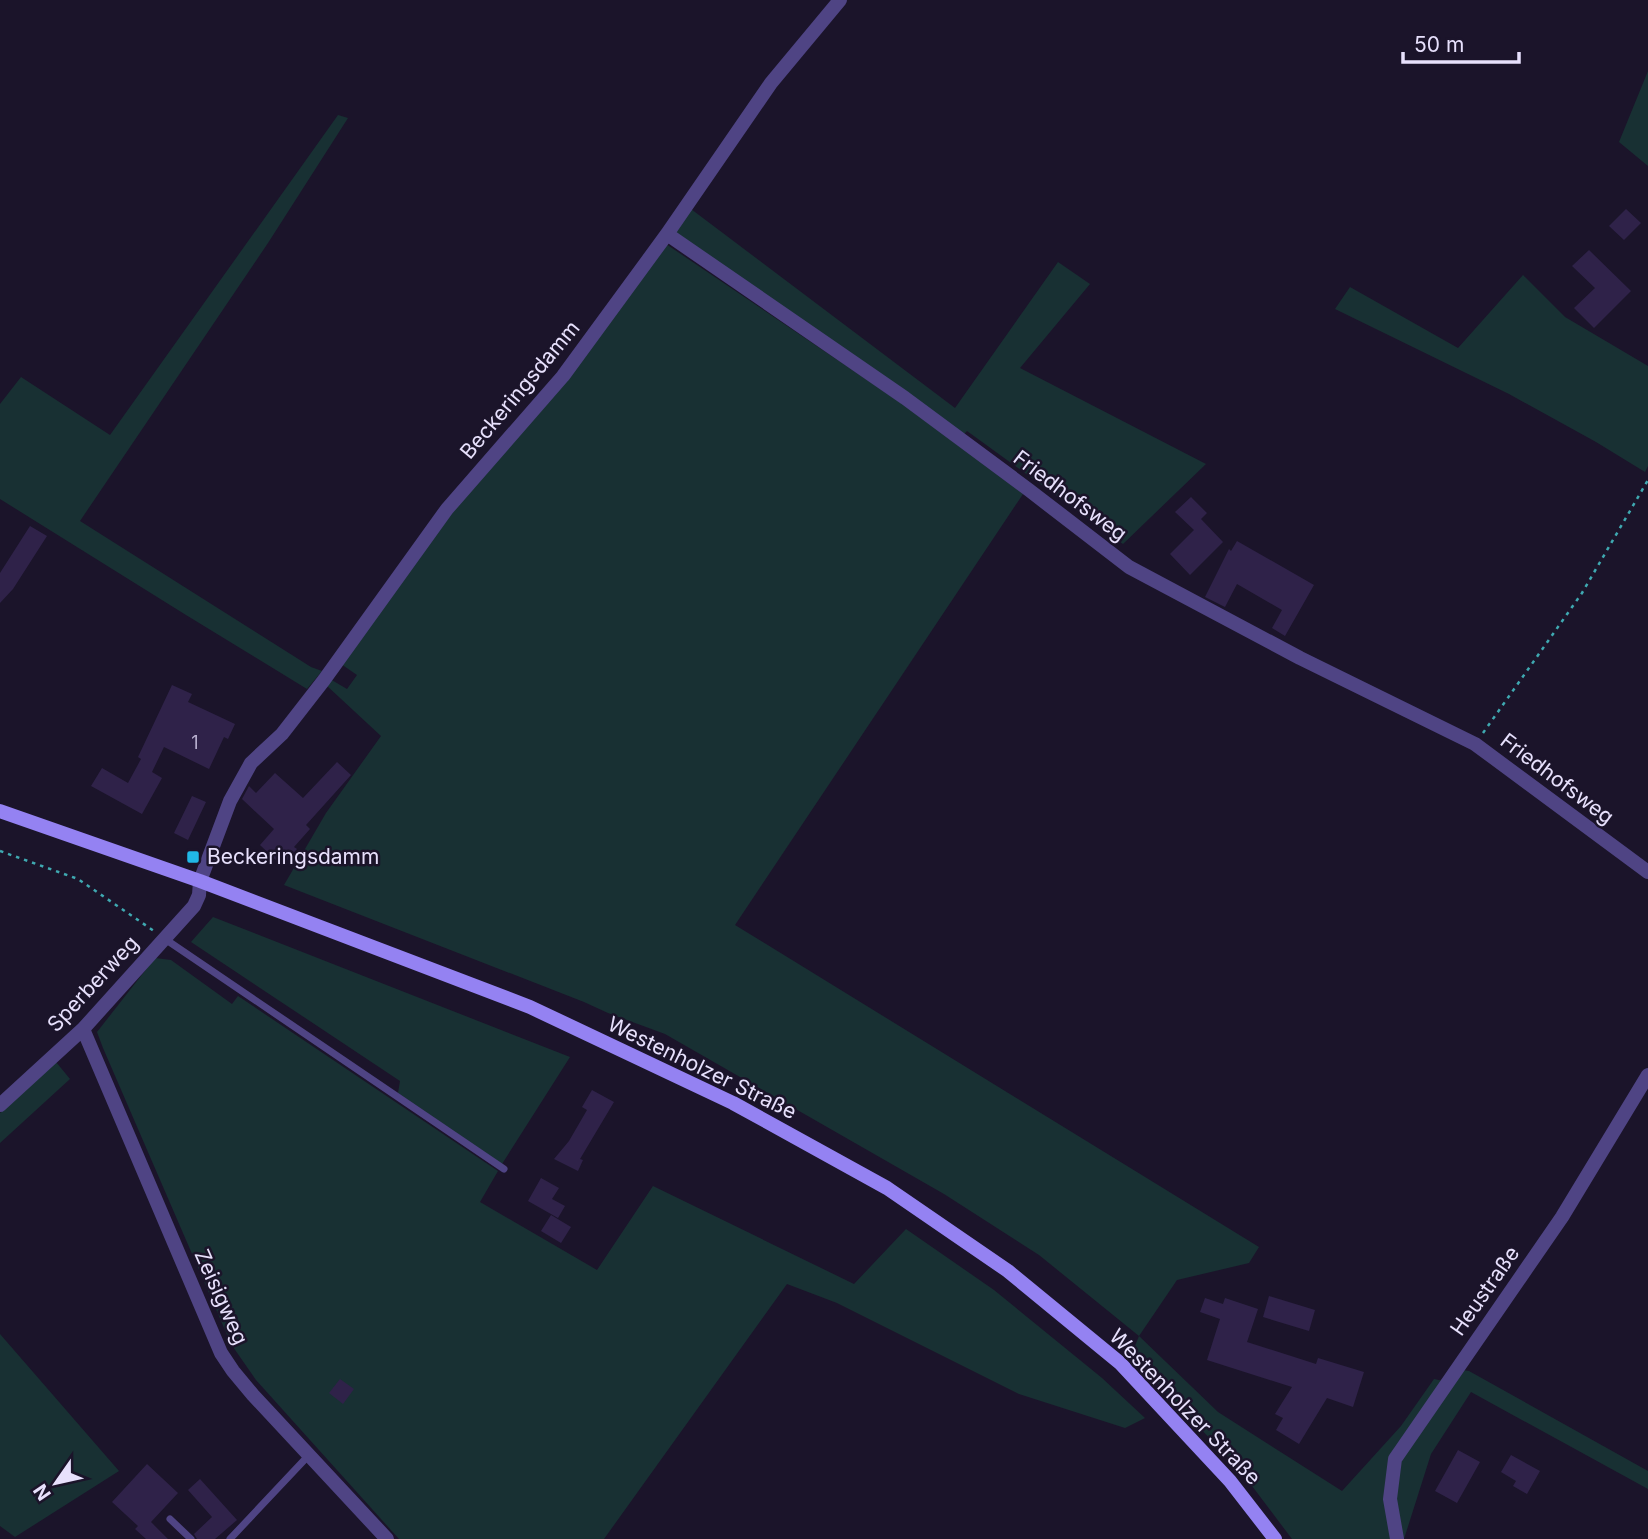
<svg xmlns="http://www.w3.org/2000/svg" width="1648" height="1539" font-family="Inter,sans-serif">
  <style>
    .green { fill: #183033 }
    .building { fill: #2f2249 }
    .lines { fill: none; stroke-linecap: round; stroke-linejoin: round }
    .path { stroke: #3fa9b1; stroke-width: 2.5; stroke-dasharray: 3.5 5; stroke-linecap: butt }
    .service { stroke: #4f4484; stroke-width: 7 }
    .minor { stroke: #4f4484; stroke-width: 14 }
    .secondary { stroke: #9482f2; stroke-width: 14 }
    .poi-dot { fill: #21b8e7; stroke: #1b142a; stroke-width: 2.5 }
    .labels { text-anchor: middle; stroke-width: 5; stroke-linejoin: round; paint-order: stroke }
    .number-label { font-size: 18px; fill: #b9b0cf }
    .street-label { font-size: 21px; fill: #e7e0fc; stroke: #1b142a }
    .poi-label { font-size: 21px; fill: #e7e0fc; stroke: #1b142a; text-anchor: start }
  </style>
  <rect width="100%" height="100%" fill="#1b142a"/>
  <path class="green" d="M1648 71V166L1619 142Z
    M338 115 348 118 268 243 80 521 311 667 322 671 307 689 186 615 0 499V404L21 377 110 435Z
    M691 209 955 408 1058 262 1090 284 1020 368 1206 464 1123 544 967 431 962 436 673 234Z
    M666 244 901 403 1023 494 735 925 1259 1247 1249 1263 1177 1280 1139 1336 1218 1412 1342 1491 1401 1426 1434 1379 1453 1383 1462 1370 1469 1371 1648 1471V1489L1471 1392 1431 1454 1404 1539H1292L1240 1470 1131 1356 1139 1336 1039 1255 944 1194 665 1034 608 1013 584 1002 284 885 326 813 381 736 326 685 330 679 347 689 357 675 341 664 452 513Z
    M1523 275 1565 317 1648 366V466L1645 472 1596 442 1509 394 1335 309 1350 287 1458 348Z
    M213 917 570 1057 502 1164 398 1093 400 1081 191 942Z
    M155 958 171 960 232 1004 238 996 498 1171 480 1202 597 1270 653 1186 854 1284 906 1229 994 1290 1102 1378 1145 1418 1125 1428 1019 1394 837 1303 787 1284 604 1539H399L256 1380 231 1344 103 1048 97 1032Z
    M56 1062 70 1079 0 1143V1113Z
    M0 1334 119 1471 15 1537 0 1526Z"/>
  <path class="building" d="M1626 209 1641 223 1624 240 1609 226Z
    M1589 250 1631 291 1594 328 1574 308 1595 288 1572 266Z
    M1191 497 1207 513 1201 519 1223 542 1190 575 1170 554 1194 530 1175 512Z
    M30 526 47 536 13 589 0 603V573Z
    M1237 541 1314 585 1285 636 1272 628 1282 610 1237 584 1225 607 1205 597 1229 549 1231 551Z
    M172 685 192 694 188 702 235 724 228 739 224 737 209 769 164 747 152 772 162 778 142 814 91 786 102 768 128 783 141 759 138 757Z
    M337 762 351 775 306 825 310 829 294 847 297 849 282 866 260 845 274 829 242 799 249 786 256 793 275 773 303 798Z
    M192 796 206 802 188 840 174 833Z
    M592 1090 614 1102 580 1159 583 1160 578 1171 554 1159 569 1141 587 1110 582 1107Z
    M541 1178 559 1188 552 1199 565 1206 558 1218 528 1201Z
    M551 1215 571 1227 561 1243 541 1231Z
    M1269 1296 1315 1310 1309 1331 1263 1317Z
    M1205 1298 1223 1304 1225 1298 1258 1309 1247 1342 1316 1364 1318 1358 1364 1372 1353 1407 1327 1398 1299 1444 1276 1430 1283 1418 1275 1414 1292 1387 1207 1360 1220 1319 1200 1312Z
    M340 1379 354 1389 343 1404 329 1393Z
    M1458 1450 1480 1462 1457 1503 1435 1491Z
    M1511 1455 1540 1471 1527 1494 1513 1486 1516 1481 1501 1472Z
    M147 1464 178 1493 151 1522 168 1539H146L135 1529 138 1526 112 1502Z
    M200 1479 237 1520 215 1539H197L194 1534 212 1517 188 1490Z"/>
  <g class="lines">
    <path class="path" d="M1483 733 1582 593 1648 480
      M0 851 78 879 154 931"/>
    <path class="service" d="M165 939 504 1169
      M170 1519 191 1539
      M230 1539 309 1455"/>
    <path class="minor" d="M667 234 905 398 1029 490 1129 567 1300 658 1475 744 1648 872
      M83 1029 221 1353 233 1371 253 1395 387 1539
      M0 1105 83 1029 194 906 199 895 200 881 230 801 251 763 282 734 324 680 447 509 563 376 667 234 771 83 840 0
      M1397 1539 1390 1499 1395 1459 1562 1217 1648 1075"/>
    <path class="secondary" d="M0 811 200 881 530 1007 733 1103 887 1188 1008 1271 1120 1363 1230 1481 1275 1539"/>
  </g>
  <rect class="poi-dot" x="186" y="850" width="14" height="14" rx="3.5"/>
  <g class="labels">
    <g class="number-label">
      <text x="195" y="749">1</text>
    </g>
    <g class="street-label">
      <text transform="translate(520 390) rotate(-50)" y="7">Beckeringsdamm</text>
      <text transform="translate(1070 496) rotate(37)" y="7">Friedhofsweg</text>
      <text transform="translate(1557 779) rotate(37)" y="7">Friedhofsweg</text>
      <text transform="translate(93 984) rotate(-47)" y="7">Sperberweg</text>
      <text transform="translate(702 1068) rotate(26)" y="7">Westenholzer Straße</text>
      <text transform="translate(1485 1291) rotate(-55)" y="7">Heustraße</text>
      <text transform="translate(221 1297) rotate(66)" y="7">Zeisigweg</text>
      <text transform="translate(1185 1407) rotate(46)" y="7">Westenholzer Straße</text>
    </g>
    <g class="poi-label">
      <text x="207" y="864">Beckeringsdamm</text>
    </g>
  </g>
  <g transform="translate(56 1483) rotate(236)" stroke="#1b142a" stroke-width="5" paint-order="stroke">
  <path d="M0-5L12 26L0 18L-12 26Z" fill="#e7e0fc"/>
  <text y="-10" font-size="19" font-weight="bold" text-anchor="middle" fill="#e7e0fc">N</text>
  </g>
  <path d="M1403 52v10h116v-10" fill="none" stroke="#e7e0fc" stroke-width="3.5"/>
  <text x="1414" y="52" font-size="21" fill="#e7e0fc" stroke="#1b142a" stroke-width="5" paint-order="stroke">50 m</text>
</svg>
